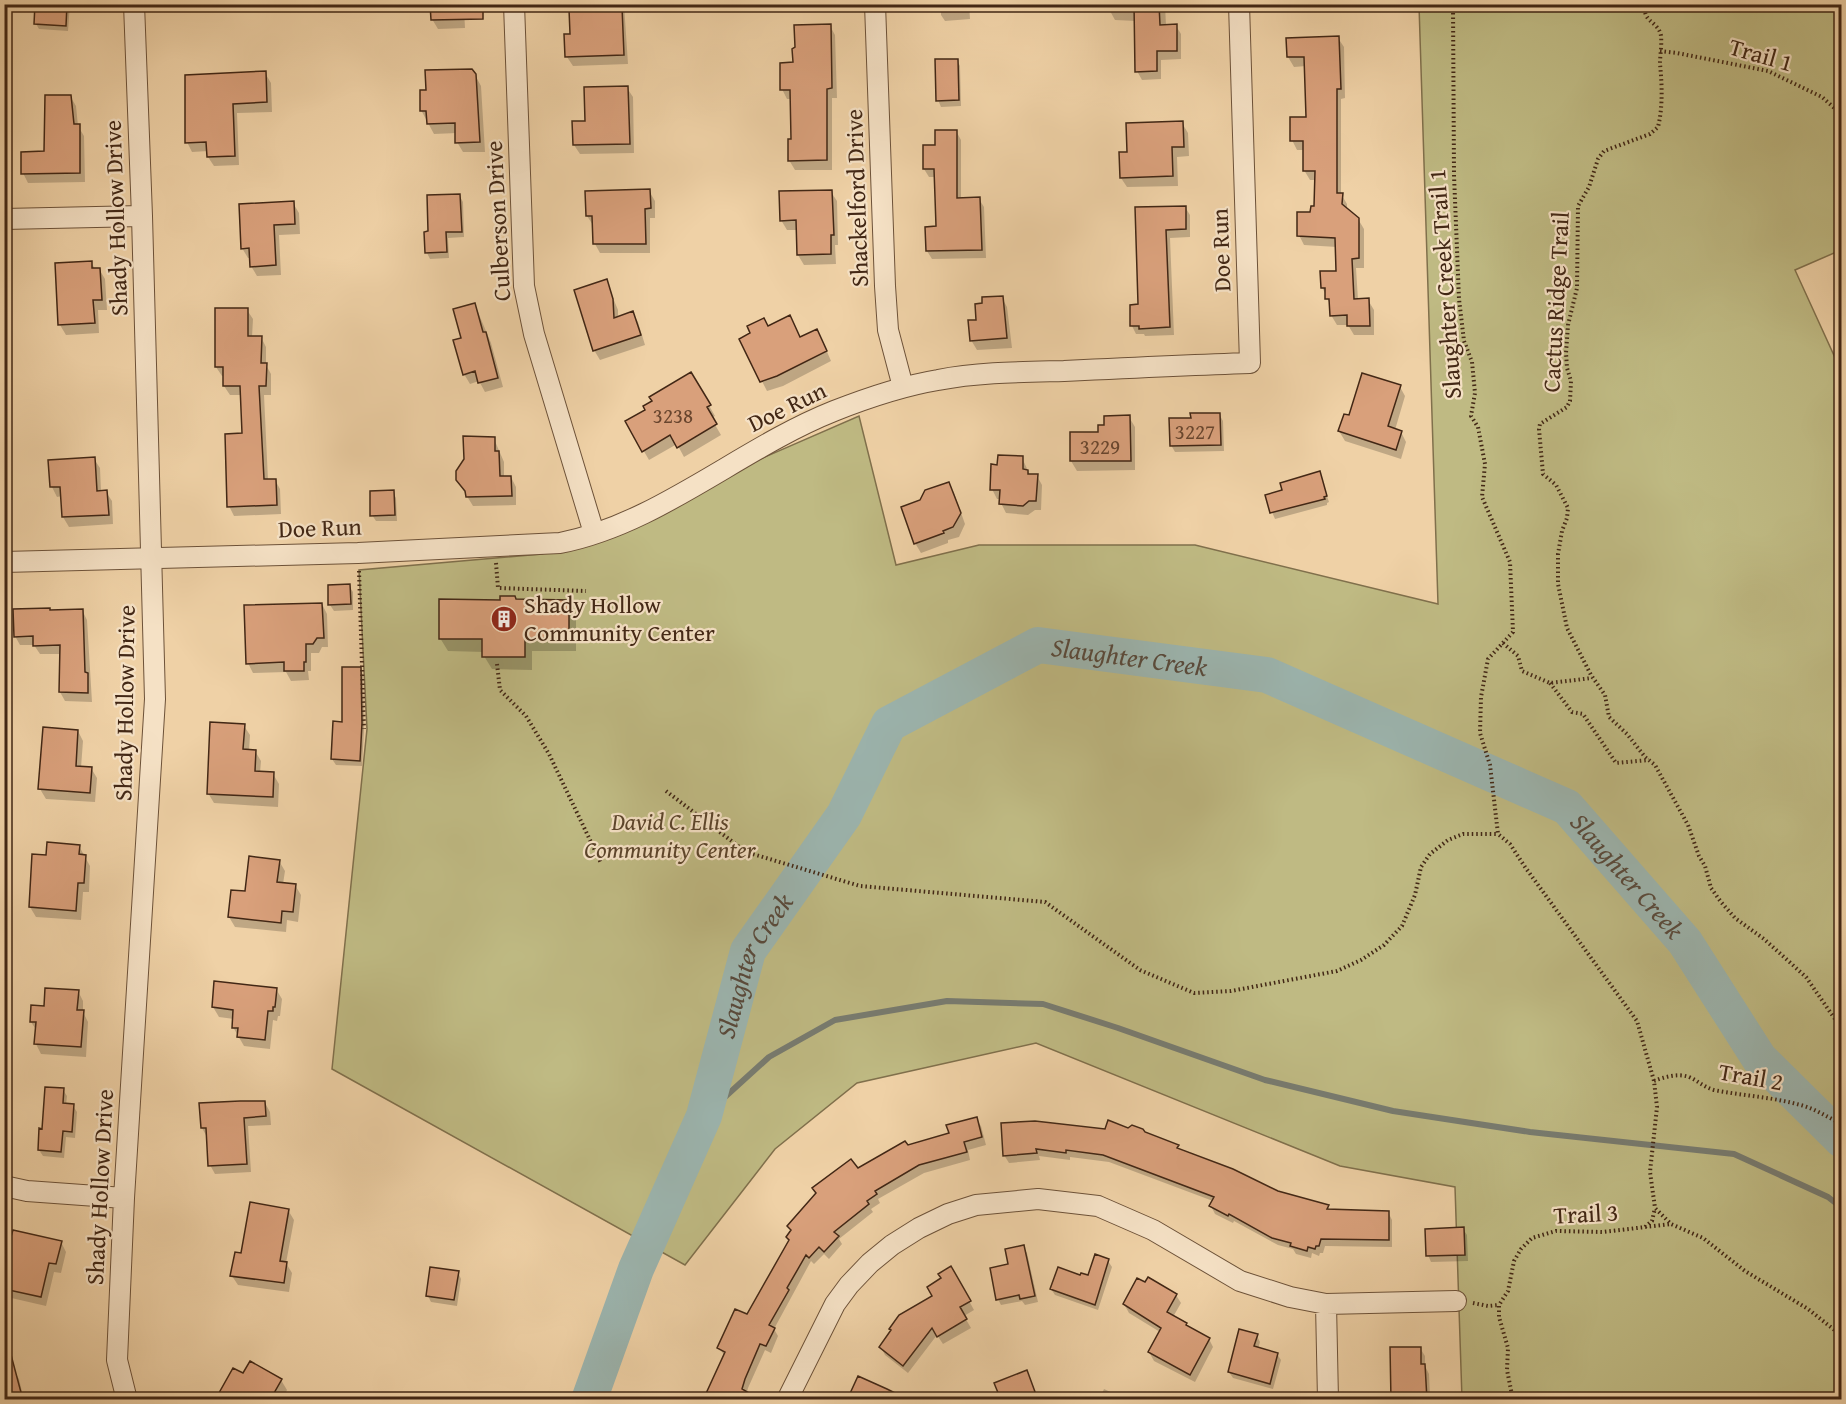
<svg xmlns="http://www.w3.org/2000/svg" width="1846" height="1404" font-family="'Gentium Book Plus',serif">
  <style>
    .green { fill: #bfba83; stroke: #80704c; stroke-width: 1.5 }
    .shadow { fill: #0003 }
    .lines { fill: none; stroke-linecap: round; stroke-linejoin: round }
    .stream { stroke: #787c71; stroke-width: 6 }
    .river { stroke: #9cb5af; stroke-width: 36 }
    .building { fill: #d9a07b; stroke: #422715; stroke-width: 1.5 }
    .street-casing { stroke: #6d5239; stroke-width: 22 }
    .path { stroke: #422715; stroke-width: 4; stroke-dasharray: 1.5 3; stroke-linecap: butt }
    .street { stroke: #f5e1c5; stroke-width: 20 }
    .labels { text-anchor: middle; stroke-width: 4.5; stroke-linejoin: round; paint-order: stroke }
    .number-label { font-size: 21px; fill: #68452e }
    .street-label { font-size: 24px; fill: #422715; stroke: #f5e1c5 }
    .poi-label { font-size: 24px; fill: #422715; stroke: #f5e1c5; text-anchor: start }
    .park-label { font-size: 24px; font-style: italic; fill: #5b442b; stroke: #f5e1c5 }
    .water-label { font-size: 26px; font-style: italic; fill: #584a3c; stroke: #f5e1c5 }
  </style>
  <rect width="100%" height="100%" fill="#efd1a6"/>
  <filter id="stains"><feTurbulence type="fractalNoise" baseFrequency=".00333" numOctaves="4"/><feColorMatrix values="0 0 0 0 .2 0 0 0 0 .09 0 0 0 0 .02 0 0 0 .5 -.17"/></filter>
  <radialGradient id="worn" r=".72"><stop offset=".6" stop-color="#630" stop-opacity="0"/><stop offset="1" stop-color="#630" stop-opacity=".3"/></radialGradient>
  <path class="green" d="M1419 5H1841V250L1795 270 1842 373 1841 1399H1462L1455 1187 1340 1166 1036 1043 857 1083 775 1149 685 1265 332 1069 367 729 359 570 542 554 859 416 896 565 979 545H1195L1438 604Z"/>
  <path class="shadow" d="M36 4H70L68 31 39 29 36 24Z
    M587 4H624L628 64 573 66 567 57 572 35 587 10Z
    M941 4H969L970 19 945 21 941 15Z
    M1103 4H1165L1166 26H1176L1181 34V59L1161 60V79L1142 80 1137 71 1136 21 1115 20 1110 11Z
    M1301 4H1366V5L1303 8Z
    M464 9 465 28 438 29 432 19Z
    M830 26 835 35 837 98H832V170H795L789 160 793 140 792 99H787L782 89Z
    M1338 38 1344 47 1345 98 1341 99V194L1347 204V210L1358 219 1364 229V268H1356L1358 300H1368L1374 310V335H1354L1348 325H1337L1331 315V306L1322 287 1337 272V247L1304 245 1299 235 1316 208V180H1310L1304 170V150H1297L1292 140 1308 119 1306 66 1294 67 1288 57V39Z
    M957 60 960 66 961 106 941 107 938 100Z
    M265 73 271 83 272 112 237 113 239 165 214 166 208 157V151L192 152 187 142Z
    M475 75 481 86 485 152H463L457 142V133L434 134 421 110Z
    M627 88 633 97 634 153 580 154 574 145 587 122Z
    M70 96 76 106 78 126 84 136 85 182 28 183 23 173 45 153Z
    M1182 123 1188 133 1189 156 1177 157 1178 186 1127 187 1121 178 1129 153Z
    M956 131 961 140V199H979L984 207 986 258 932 259 927 251 937 228 936 177H929L924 169 936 147Z
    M649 191 655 201V218H650V253H600L595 244 593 225 587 216Z
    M831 192 837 201 838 245H835L836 264 804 265 798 255V230H787L781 220Z
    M459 195 463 202 464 237 448 238 449 258 430 259 427 253 429 233Z
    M293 203 299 213 300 234 279 235 281 275 257 276 251 266V258H248L242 248Z
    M1185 207 1190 215V237L1170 238 1174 335 1145 336 1144 334H1136L1132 326 1139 306 1137 208Z
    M1842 261V276L1836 264Z
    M91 262 95 269H99L105 279 107 310H98L99 333 66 335 60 325 57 264Z
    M606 281 618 310V318L633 313 638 322 645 345 600 360 594 350Z
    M1002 298 1007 307 1012 348 977 350 971 340 977 321Z
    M475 305 491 343 503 387 485 392 479 381 470 384 464 374 463 339Z
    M247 310 253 319 252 337H261L266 347V365L271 374V395H264L268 480H275L280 489 281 514 234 516 229 506 244 434 242 395H230L224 386 225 376H222L216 367Z
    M768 327 800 338 822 340 831 361 783 386 767 391 741 340Z
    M691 374 715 416 711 418 721 435 684 457 677 444 649 460 627 422 647 410Z
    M1400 387 1405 396 1395 430 1401 432 1406 442 1401 459 1345 441 1339 431 1350 417Z
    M1219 414 1223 421 1224 451 1175 452 1171 445Z
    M1129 417 1135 427V470L1077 471 1071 461 1099 434Z
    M494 439 504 462V477H511L516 487V505L473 506 457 480Z
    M1022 458 1030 475 1037 476 1042 485 1041 510H1035L1028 515 1006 513 1001 503V499H997L992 489 998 467Z
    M94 459 100 468 101 492H106L112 501 113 524 69 527 63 517 62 496 57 497 52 487 50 461Z
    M1319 473 1329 502 1327 503V505L1275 519 1272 512 1284 491Z
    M949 483 954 493 965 524 959 537 948 540V543L921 553 915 543 922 501Z
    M393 492 396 498 397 521H376L372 515Z
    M349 586 353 592V610L334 611 330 605Z
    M517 601H569L576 614V651H532V670L492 669 484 656V652L448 651 440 638Z
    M322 604 327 614 328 647H322L319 653H311V671H308L309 680 291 681 286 672 253 673 248 663Z
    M82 610 87 620 92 702 65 701 60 692 61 654H40L34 645H20L15 636Z
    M360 669 363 675 364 730 362 766 336 765 332 759Z
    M244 726 250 735 249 751H255L261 761 260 773 273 774 279 784 278 807 214 803 208 793Z
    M78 731 83 741 81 768H91L97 778 95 802 46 799 40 789Z
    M79 846 90 866 89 892H83L81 920 36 917 30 907 47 857Z
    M279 861 285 871 283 884 295 885 301 895 298 922 287 920 286 932 235 927 229 917 246 893Z
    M276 989 282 999 280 1016H278L277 1021 273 1020 270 1049 244 1046 233 1027 234 1019 219 1017 213 1007Z
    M78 991 83 1001V1012L88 1022 86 1057 41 1054 36 1044 37 1031 31 1022 45 1007Z
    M63 1090 67 1096 66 1105 73 1106 77 1112 75 1138 66 1137 64 1158 43 1156 39 1150 43 1130Z
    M265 1103 270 1112 271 1125 248 1126 251 1172 215 1174 210 1165 207 1137 202 1128Z
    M976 1119 981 1126 986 1145 968 1150 970 1160 924 1173 878 1199 880 1203 871 1209 873 1212 839 1239 842 1244 829 1259 824 1254 814 1264 811 1261 774 1329 778 1336 771 1353 765 1350 748 1388 746 1396 748 1399 703 1400 725 1356 719 1348 747 1316 858 1170 907 1147 950 1135Z
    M1003 1124 1144 1134 1178 1147 1180 1150 1277 1193 1328 1206 1330 1211 1388 1212 1392 1220V1247L1325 1246 1323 1253H1320L1319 1256 1312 1253 1311 1258 1296 1254 1293 1249 1278 1245 1234 1221 1233 1223 1215 1214 1211 1206 1213 1201 1109 1162 1070 1157V1160L1039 1156 1040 1160 1009 1163 1004 1155Z
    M288 1210 294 1220 286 1263 292 1273 289 1292 238 1285 232 1276 242 1255Z
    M1463 1229 1467 1235 1468 1261 1431 1262 1428 1255Z
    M4 1241 61 1242 66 1252 61 1273 54 1272 46 1306 7 1297 4 1294Z
    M1023 1247 1027 1253 1038 1302 1025 1305 1022 1301 1001 1305 998 1299 1010 1265Z
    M1108 1261 1112 1267 1098 1310 1055 1295 1051 1289 1081 1277H1089Z
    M951 1268 974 1310 964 1316 971 1328 943 1344 937 1335 908 1373 885 1355 881 1347 934 1296Z
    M458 1272 461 1279 457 1306 431 1302 428 1296Z
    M1176 1295 1181 1303 1173 1317 1186 1324 1189 1329 1209 1339 1213 1347 1195 1382 1154 1361 1149 1352 1160 1332 1129 1313 1124 1304Z
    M1257 1336 1260 1342 1258 1349 1277 1354 1281 1360 1273 1389 1233 1378 1229 1372Z
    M1420 1348 1425 1356V1366L1429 1374 1430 1396H1433L1435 1399 1446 1400H1392Z
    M13 1369 19 1379 24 1400H4Z
    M243 1375 281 1380 287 1390 282 1400H217Z
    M1104 1389 1119 1396 1120 1394 1131 1400H1099Z"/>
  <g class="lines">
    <path class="stream" d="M704 1116 769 1057 835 1020 947 1001 1043 1004 1118 1028 1265 1080 1393 1111 1530 1132 1734 1154 1828 1197 1842 1208"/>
    <path class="river" id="s1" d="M589 1400 636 1269 704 1116 748 951 844 815 889 724 1038 645 1267 675 1567 807 1685 942 1759 1058 1842 1140"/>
  </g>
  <path class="building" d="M35 4H67L66 26 34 24Z
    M430 4H483V19L431 20Z
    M1134 4H1159L1160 25 1177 24V51H1157V71L1135 72Z
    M622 7 624 55 565 57 564 34H570L569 9Z
    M831 24 832 88 827 89V160L788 161V139H791L790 90H780V63L793 62 792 49 795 47 794 25Z
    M1339 36 1341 89H1337V193H1343L1342 204 1359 218V258L1352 259 1354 299 1369 298 1370 326H1347V315L1330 316 1329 299H1325V288H1321L1320 271H1336L1335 238 1297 236V212H1310L1311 206H1314L1315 171H1303V141H1290V117H1306L1304 57H1287L1286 38Z
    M935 59H958L959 100 936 101Z
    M472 69 476 74 480 142 455 143V123L427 124 426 111H420V90H426L425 70Z
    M266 71 267 102 233 104 235 156 207 157 206 142 185 143V75Z
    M628 86 630 144 573 145 572 121H585L584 87Z
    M45 95H71L74 124H80V173L21 174V152L44 151Z
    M1183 121 1184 147H1172L1173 176 1120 178 1119 152H1127L1126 123Z
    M935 130H957V198L980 197 982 250 926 251 925 227 936 226 934 169H923V145H935Z
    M650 189 651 208 645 209 646 244H593L592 216H586L585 191Z
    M832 190 834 235H831V254L797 255 796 220 780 221 779 191Z
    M460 194 462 232H446L447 252 425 253 424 232 428 231 427 195Z
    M294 201 295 224 274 225 276 265 250 267 249 248 241 249 239 204Z
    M1186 206V229L1166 230 1170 327 1139 329V326H1130V305L1138 304 1135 207Z
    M92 261V268H100L102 300H93L95 323 58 325 55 263Z
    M607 279 613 299 614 318 633 311 641 335 593 351 574 290Z
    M1003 296 1007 338 970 341 968 320H976L975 304 982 303V297Z
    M475 303 483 332H486L498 378 478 383 475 371 463 375 453 340 461 338 453 309Z
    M215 308H248V336H262L261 363H267L266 386H259L264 479H276L277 505 227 507 225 434 242 433 240 386H223V367H215Z
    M790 315 800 337 817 329 827 351 777 376 760 382 739 339 750 333 747 326 764 318 768 326Z
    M691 372 711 405 707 407 717 424 677 448 670 435 642 452 625 421 645 410 643 406 652 401 649 397Z
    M1362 373 1401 385 1388 426 1402 431 1396 450 1338 431 1344 414 1349 415Z
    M1190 413H1220L1221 445 1170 446 1169 418H1191Z
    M1130 415 1131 461H1070V432H1098V425H1104V416Z
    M463 436 495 437V451H499L500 476H511L512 496 466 497 465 491 456 480V471L464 459Z
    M998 455 1023 456V469L1028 470V474H1038L1036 501H1029L1023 506 999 504 1000 490H990L991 464 997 465Z
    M95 457 97 491 107 490 109 515 62 517 60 487H50L48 460Z
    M1320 471 1327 496 1324 497 1325 499 1270 513 1265 495 1282 490 1280 483Z
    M949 482 961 513 953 527 943 531 944 533 914 544 901 507 920 500 925 490Z
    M394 490 395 515 370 516V491Z
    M350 584 351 604 328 605V585Z
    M500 596H515L516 599 569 600V638H525V657H482V639H439V599L500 600Z
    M322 603 324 638H317L313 644H306V662H304V671H284V662L246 664 244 605Z
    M50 608V610L83 609 85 672 88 673V693L59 692 60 645 33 646V636L14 637 13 609Z
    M342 667H361L362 723 360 761 331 759 333 721 342 722Z
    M210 722 245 724 243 749 256 750 255 771 274 772 273 797 207 794Z
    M43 727 78 730 76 766 92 767 90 793 38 789Z
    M47 842 80 845 79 854 86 855 84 883H78L76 911 29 907 32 854 46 855Z
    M249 856 280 860 277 882 296 884 293 912 282 911 281 923 228 917 231 890 245 891Z
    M214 981 277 988 275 1007H273V1011H268L265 1040 237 1037 238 1028H232L233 1010 212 1007Z
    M45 988 79 990 77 1010H84L81 1047 34 1044 36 1022H30L31 1005 44 1006Z
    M45 1087 64 1088 63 1103 74 1104 72 1132 63 1131 61 1152 38 1150 39 1128 42 1129Z
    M240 1101H265L266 1116 244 1118 247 1164 208 1166 206 1128H201L199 1103Z
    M977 1117 982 1137 964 1142 967 1152 919 1165 875 1191 877 1194 867 1201 869 1204 834 1232 839 1236 824 1252 819 1247 809 1258 806 1255 787 1288 789 1290 769 1325 775 1328 766 1346 760 1344 745 1379 742 1389 761 1400H703L725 1352 717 1348 735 1309 747 1314 789 1240 786 1237 791 1230 787 1226 816 1193 812 1188 851 1159 858 1168 905 1141 908 1145 949 1133 946 1125Z
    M1108 1120 1128 1128 1132 1125 1143 1129 1145 1132 1179 1145 1177 1148 1233 1169 1278 1191 1329 1205 1327 1209 1389 1211V1240L1321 1239 1319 1246H1316L1315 1249 1308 1247 1307 1251 1290 1246 1291 1243 1272 1238 1229 1214 1228 1216 1209 1206 1214 1197 1103 1155 1066 1150V1153L1036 1149 1037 1153 1003 1156 1001 1123 1035 1121 1105 1129Z
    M250 1202 289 1209 280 1261 287 1262 284 1283 230 1276 235 1252 241 1253Z
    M1464 1227 1465 1255 1426 1256 1425 1229Z
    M13 1230 62 1241 56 1264 49 1263 41 1297 4 1289V1239L10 1240Z
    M1024 1245 1035 1296 1020 1299 1019 1295 996 1300 990 1268 1008 1264 1005 1249Z
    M1095 1254 1109 1259 1095 1305 1050 1289 1058 1267 1080 1275 1081 1273 1088 1275Z
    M951 1266 971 1301 960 1307 967 1319 937 1337 932 1328 903 1366 879 1347 891 1330 889 1329 899 1315 932 1296 927 1287 941 1278 938 1274Z
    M430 1267 459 1271 454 1300 426 1296Z
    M1148 1277 1177 1294 1167 1312 1187 1323 1186 1325 1210 1338 1190 1375 1148 1352 1161 1328 1123 1304 1137 1278 1145 1282Z
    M1239 1329 1258 1334 1254 1346 1278 1353 1270 1384 1228 1372Z
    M1390 1347H1421V1364H1425L1427 1400H1391Z
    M10 1351 23 1400H4V1352Z
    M250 1361 282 1379 270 1400H215L233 1368 243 1373Z
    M1027 1370 1038 1400H1001L994 1383Z
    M858 1376 887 1389 909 1400H847Z"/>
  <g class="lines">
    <defs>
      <path id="street" d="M514 4 524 286 534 334 594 533
        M875 4 885 286 888 330 903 387
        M4 219 142 216
        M4 562 358 553 560 543C658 524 741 448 834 411 867 398 902 386 938 380 979 372 1022 372 1064 371 1126 368 1188 365 1250 363L1239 4
        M4 1186 27 1191 124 1198
        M1326 1304 1328 1400
        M127 1400 117 1360 124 1198 155 699 142 216 134 4
        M787 1400 835 1304 849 1285 870 1263 892 1245 919 1228 948 1214 976 1205 1038 1199 1098 1206 1153 1230 1240 1281 1290 1297 1326 1304 1456 1301"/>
    </defs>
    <use href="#street" class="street-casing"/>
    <path class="path" d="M1453 4 1454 175 1459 299 1464 341 1472 362 1475 393 1471 416 1478 427 1485 464 1482 497 1510 562 1513 632 1488 659 1481 697 1480 733 1490 765 1498 834 1510 844 1525 867 1637 1021 1654 1081 1657 1107 1650 1172 1655 1208 1671 1224 1703 1238 1745 1271 1808 1309 1842 1336
      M1647 4C1639 21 1659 21 1661 36 1662 45 1660 55 1660 64 1662 84 1663 107 1658 127L1650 134 1604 151 1598 159 1589 187 1578 206 1577 288 1568 325 1566 353 1567 368 1571 381 1570 401 1567 407 1540 424 1539 429 1543 474 1556 485 1568 508 1567 518 1562 531 1558 554V584L1567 628 1591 675 1605 695 1609 717 1627 734 1645 757 1655 765 1688 825 1699 856 1705 866 1711 888 1721 902 1735 918 1764 939 1806 977 1837 1022 1842 1034
      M1660 51 1677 53 1768 71 1822 97 1842 115
      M496 563 498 588 586 591
      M359 571 364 729
      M1503 643 1518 656 1522 671 1550 683 1592 678
      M497 664 500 690 526 716 549 754 601 863
      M1550 683 1572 712 1583 714 1616 763 1649 760
      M666 791 746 852 860 886 1045 902 1140 970 1194 993 1231 991 1337 971 1361 960 1384 945 1402 926 1415 895 1421 867 1430 854 1448 840 1463 834H1498
      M1654 1081C1664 1077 1678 1073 1689 1077 1698 1081 1704 1087 1714 1090 1744 1096 1774 1097 1804 1106 1817 1110 1829 1118 1842 1124
      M1645 1227 1652 1221 1655 1208
      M1473 1303 1488 1306 1499 1305
      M1513 1400 1507 1370 1508 1348 1499 1317V1305L1508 1291 1514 1261 1521 1249 1532 1238 1556 1231 1603 1232 1671 1224"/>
    <use href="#street" class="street"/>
  </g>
  <defs>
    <symbol id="building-disc" viewBox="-11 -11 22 22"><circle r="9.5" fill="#8f2418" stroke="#f5e1c5"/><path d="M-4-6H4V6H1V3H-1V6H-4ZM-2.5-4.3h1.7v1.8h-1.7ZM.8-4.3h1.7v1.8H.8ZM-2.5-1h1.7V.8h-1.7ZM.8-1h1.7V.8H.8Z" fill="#fff"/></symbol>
  </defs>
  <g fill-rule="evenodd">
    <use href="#building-disc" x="489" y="604" width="30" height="30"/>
  </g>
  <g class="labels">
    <g class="number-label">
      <text x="673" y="423">3238</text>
      <text x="1195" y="439">3227</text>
      <text x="1100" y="454">3229</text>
    </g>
    <g class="street-label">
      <text transform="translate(1761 55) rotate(16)" y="8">Trail 1</text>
      <text transform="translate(857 198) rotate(-92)" y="8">Shackelford Drive</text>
      <text transform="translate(116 218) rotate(-92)" y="8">Shady Hollow Drive</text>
      <text transform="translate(498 221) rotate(-93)" y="8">Culberson Drive</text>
      <text transform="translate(1221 250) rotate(-92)" y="8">Doe Run</text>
      <text transform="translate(1445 284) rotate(-94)" y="8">Slaughter Creek Trail 1</text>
      <text transform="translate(1556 302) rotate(-87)" y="8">Cactus Ridge Trail</text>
      <text transform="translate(787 407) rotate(-26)" y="8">Doe Run</text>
      <text transform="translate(320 528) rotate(-2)" y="8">Doe Run</text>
      <text transform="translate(125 703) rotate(-89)" y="8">Shady Hollow Drive</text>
      <text transform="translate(1751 1077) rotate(10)" y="8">Trail 2</text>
      <text transform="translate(100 1187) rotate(-87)" y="8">Shady Hollow Drive</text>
      <text transform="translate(1586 1214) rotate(-3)" y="8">Trail 3</text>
    </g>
    <g class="poi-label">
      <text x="524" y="613">Shady Hollow<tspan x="524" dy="28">Community Center</tspan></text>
    </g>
    <g class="park-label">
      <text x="670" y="830">David C. Ellis<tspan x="670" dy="28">Community Center</tspan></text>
    </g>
    <g class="water-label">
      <text dy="9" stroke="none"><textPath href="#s1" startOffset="1006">Slaughter Creek</textPath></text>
      <text dy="9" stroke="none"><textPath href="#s1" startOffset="1564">Slaughter Creek</textPath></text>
      <text dy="9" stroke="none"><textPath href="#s1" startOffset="466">Slaughter Creek</textPath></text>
    </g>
  </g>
  <rect width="1846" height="1404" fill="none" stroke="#efd1a6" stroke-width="24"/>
  <rect x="6" y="6" width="1834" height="1392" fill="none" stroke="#422715" stroke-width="3"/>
  <rect x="12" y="12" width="1822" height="1380" fill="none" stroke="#422715" stroke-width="1.5"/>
  <rect width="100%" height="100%" filter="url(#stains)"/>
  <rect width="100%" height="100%" fill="url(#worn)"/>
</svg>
